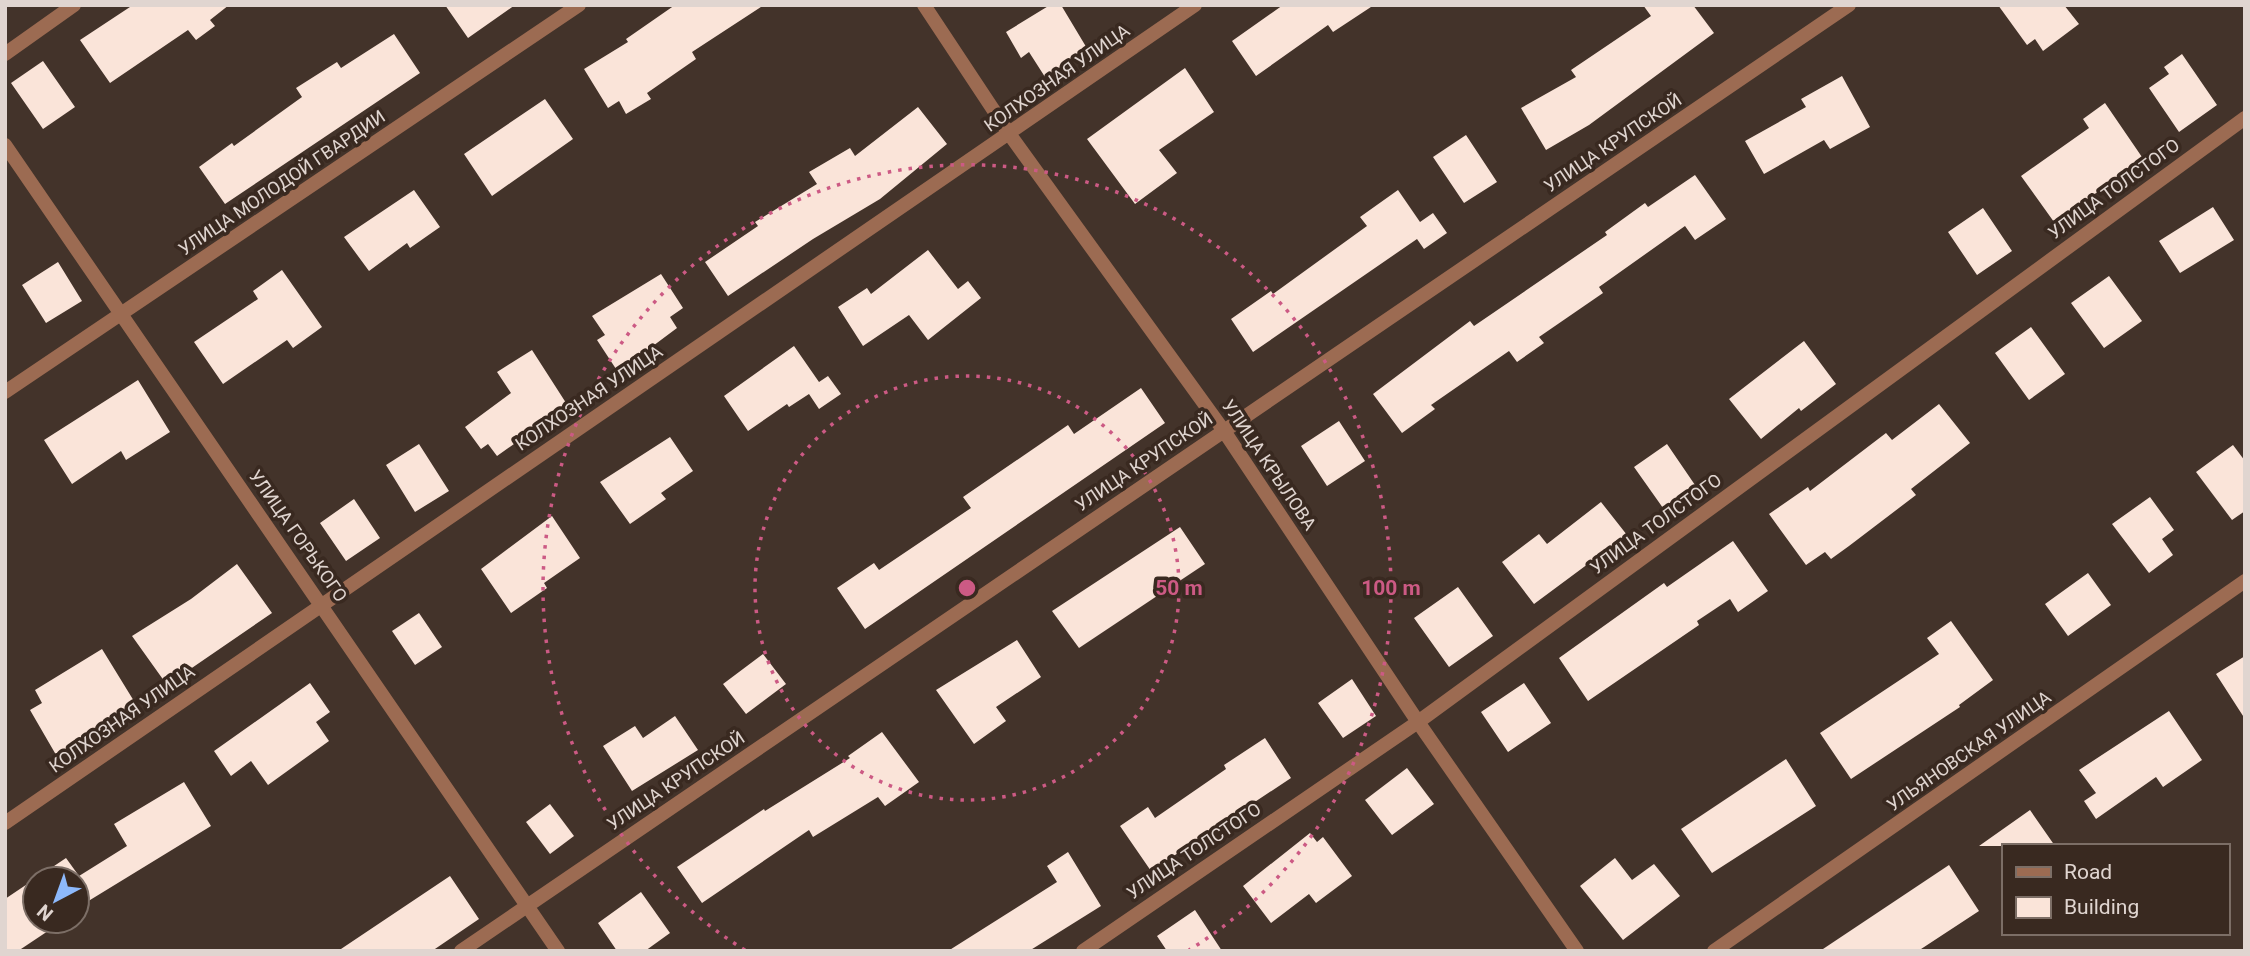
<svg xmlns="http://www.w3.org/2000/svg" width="2250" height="956" font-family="Roboto,sans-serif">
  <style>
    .building { fill: #fae4d9 }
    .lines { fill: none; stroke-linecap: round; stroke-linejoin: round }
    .street { stroke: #9c6b52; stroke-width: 14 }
    .ring { fill: none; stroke: #cc5a84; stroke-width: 3.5; stroke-dasharray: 3.5 7 }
    .labels { text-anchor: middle; stroke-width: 7; stroke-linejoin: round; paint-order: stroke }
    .street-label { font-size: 18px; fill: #e0d5d0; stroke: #392920 }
    .centre { fill: #cc5a84; stroke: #392920; stroke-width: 3.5 }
    .ring-label { font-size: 21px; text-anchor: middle; font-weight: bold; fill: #cc5a84; stroke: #392920; stroke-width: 7; stroke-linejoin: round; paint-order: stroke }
  </style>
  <rect width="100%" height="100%" fill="#43332a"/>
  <path class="building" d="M133 5H229L210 20 215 26 196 40 188 30 110 83 80 40Z
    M445 5H515L468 38Z
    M675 5H764L692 52 696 59 647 93 651 99 626 114 619 101 608 108 584 69 628 42 626 39Z
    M1050 5H1061L1088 50 1045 77 1029 52 1021 58 1006 32Z
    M1283 5H1374L1333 32 1328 25 1256 76 1232 41Z
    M1643 5H1693L1714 33 1589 125 1546 150 1521 108 1576 77 1571 70 1651 16Z
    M1998 5H2064L2079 24 2043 51 2035 39 2027 45Z
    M394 34 420 73 225 204 199 167 232 143 234 146 302 97 296 88 337 62 341 68Z
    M2182 54 2217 105 2179 132 2149 88 2169 74 2164 67Z
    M43 61 75 107 43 129 11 83Z
    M1185 68 1214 112 1159 150 1177 173 1135 204 1087 139Z
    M1842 76 1870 127 1830 149 1824 140 1764 174 1745 141 1806 107 1801 99Z
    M545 99 573 139 492 196 464 154Z
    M2105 103 2144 160 2054 222 2021 176 2089 128 2083 119Z
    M918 107 947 144 880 199 813 239 728 296 705 262 758 226 755 222 817 184 809 172 850 148 855 156Z
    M1466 135 1497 182 1464 203 1433 157Z
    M1695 175 1726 219 1695 240 1685 226 1599 287 1603 293 1539 337 1544 343 1517 362 1509 351 1431 405 1435 409 1402 433 1373 394 1470 321 1474 326 1607 235 1605 232 1645 203 1648 207Z
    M414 190 440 227 410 248 407 243 369 271 344 237Z
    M1398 190 1420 222 1433 213 1447 233 1424 249 1417 239 1253 352 1231 319 1271 291 1273 294 1367 226 1360 217Z
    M2213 207 2234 240 2180 273 2159 241Z
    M1983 208 2012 251 1977 275 1948 232Z
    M928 250 958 289 968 281 981 298 928 340 909 315 863 346 838 307 867 288 871 294Z
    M58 262 82 301 46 323 22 285Z
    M282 270 322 327 293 348 287 340 223 384 194 342 258 299 253 291Z
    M661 274 683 308 670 317 677 328 618 372 597 340 605 335 592 316Z
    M2109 276 2142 321 2104 348 2071 303Z
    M2031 327 2065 374 2029 400 1995 353Z
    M1804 341 1836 384 1801 411 1799 408 1761 439 1729 399Z
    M794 346 819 382 828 376 841 394 819 409 809 394 789 407 787 404 748 431 724 396Z
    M532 350 568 406 497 456 488 444 481 449 465 427 511 393 497 372Z
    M138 380 170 432 126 460 121 451 72 484 44 440Z
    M1141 388 1165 423 865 629 837 588 874 563 879 570 971 508 963 497 1068 425 1074 434Z
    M1939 404 1970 443 1911 489 1916 495 1849 546 1831 559 1825 552 1806 565 1769 514 1808 487 1810 491 1886 433 1892 440Z
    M1339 421 1365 461 1327 486 1301 446Z
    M670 437 693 471 661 493 666 499 630 524 600 482Z
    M419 444 449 491 415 512 386 465Z
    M1667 444 1695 485 1663 508 1634 467Z
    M2233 445 2245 461V511L2232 520 2196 472Z
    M2150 497 2174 530 2162 539 2173 555 2149 573 2112 524Z
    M354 499 380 538 346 561 320 523Z
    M1601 502 1627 535 1534 604 1502 562 1539 534 1547 544Z
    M552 516 580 558 544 583 547 588 511 613 481 569Z
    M1180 527 1205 564 1079 648 1052 611Z
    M1733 541 1768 591 1738 612 1730 599 1697 621 1699 625 1588 701 1559 658 1664 583 1667 587Z
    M237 564 272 613 167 685 132 636 191 599Z
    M2088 573 2111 605 2068 636 2045 604Z
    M1458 587 1493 636 1449 667 1414 618Z
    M419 613 442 647 415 665 392 631Z
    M1951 621 1993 680 1959 705 1960 707 1851 779 1820 733 1939 654 1927 638Z
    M1017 640 1041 677 996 707 1006 721 974 744 936 690Z
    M102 649 137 706 95 735 97 738 59 760 30 710 42 703 35 690Z
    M763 654 786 684 746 714 723 684Z
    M2245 656V719L2216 674Z
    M1352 679 1376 716 1343 738 1318 703Z
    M310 683 330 712 316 722 329 741 268 785 251 761 231 776 214 751Z
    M1524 683 1551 723 1508 752 1481 712Z
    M2169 711 2202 760 2163 787 2156 777 2096 819 2084 801 2096 793 2079 770Z
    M675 716 698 750 632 791 603 746 635 726 643 738Z
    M882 732 919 782 885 806 878 797 813 837 809 830 702 903 677 867 764 809 765 811 850 758 848 756Z
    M1265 738 1291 778 1151 871 1120 826 1148 807 1155 818 1226 769 1224 765Z
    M1786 759 1816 806 1712 873 1681 829Z
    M1407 768 1434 804 1392 835 1365 800Z
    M184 782 211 826 77 908V879H35V921H63L18 951H5V899L66 858 79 876 127 846 114 824Z
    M550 804 574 836 550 854 526 822Z
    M2030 810 2055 846H1979Z
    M1310 833 1317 842 1323 837 1352 876 1316 903 1309 894 1271 923 1243 886Z
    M1068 852 1101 906 1029 951H948L1057 882 1047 866Z
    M1615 858 1632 880 1654 864 1680 896 1623 940 1580 886Z
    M1949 865 1979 911 1918 951H1820Z
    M450 876 479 919 432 951H338Z
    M641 892 670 933 645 951H617L598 923Z
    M1195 910 1222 951H1167L1157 936Z"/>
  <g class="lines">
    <path class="street" d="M924 5 1010 135 1224 431 1418 722 1577 951
      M5 54 74 5
      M5 145 558 951
      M5 392 579 5
      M5 823 1195 5
      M461 951 1849 5
      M1083 951 1418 722 2245 118
      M1714 951 2245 581"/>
  </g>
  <g class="ring">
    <circle cx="967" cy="588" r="212"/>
    <path d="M745 950A424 424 0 1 1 1189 950"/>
  </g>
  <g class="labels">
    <g class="street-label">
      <text transform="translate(1057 78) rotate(-35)" y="6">КОЛХОЗНАЯ УЛИЦА</text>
      <text transform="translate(1613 143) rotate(-34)" y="6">УЛИЦА КРУПСКОЙ</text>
      <text transform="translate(282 183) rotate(-34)" y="6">УЛИЦА МОЛОДОЙ ГВАРДИИ</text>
      <text transform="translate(2114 189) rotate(-36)" y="6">УЛИЦА ТОЛСТОГО</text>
      <text transform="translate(589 398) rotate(-34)" y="6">КОЛХОЗНАЯ УЛИЦА</text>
      <text transform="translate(1144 462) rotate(-34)" y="6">УЛИЦА КРУПСКОЙ</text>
      <text transform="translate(1269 465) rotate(56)" y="6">УЛИЦА КРЫЛОВА</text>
      <text transform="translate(1656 524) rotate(-36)" y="6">УЛИЦА ТОЛСТОГО</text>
      <text transform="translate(298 536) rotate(55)" y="6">УЛИЦА ГОРЬКОГО</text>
      <text transform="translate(122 719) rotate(-35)" y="6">КОЛХОЗНАЯ УЛИЦА</text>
      <text transform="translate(1969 751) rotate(-35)" y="6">УЛЬЯНОВСКАЯ УЛИЦА</text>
      <text transform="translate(676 781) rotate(-34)" y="6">УЛИЦА КРУПСКОЙ</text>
      <text transform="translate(1194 851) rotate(-34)" y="6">УЛИЦА ТОЛСТОГО</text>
    </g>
  </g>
  <circle cx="967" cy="588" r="10" class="centre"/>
  <g class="ring-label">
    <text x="1179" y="595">50 m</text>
    <text x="1391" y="595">100 m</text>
  </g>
  <rect width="2250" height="956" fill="none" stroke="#e0d5d0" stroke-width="14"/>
  <rect x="2002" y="844" width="228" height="91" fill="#392920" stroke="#7c6e66" stroke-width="2"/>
  <rect x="2016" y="867" width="35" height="10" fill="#9c6b52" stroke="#7c6e66" stroke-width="2"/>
  <text x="2064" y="879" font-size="21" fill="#e0d5d0">Road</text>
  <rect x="2016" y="897" width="35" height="21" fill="#fae4d9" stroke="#7c6e66" stroke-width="2"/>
  <text x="2064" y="914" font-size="21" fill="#e0d5d0">Building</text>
  <g transform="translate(56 900) rotate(221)"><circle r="33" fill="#392920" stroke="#7c6e66" stroke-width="2"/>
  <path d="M0-5L12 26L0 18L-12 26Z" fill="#8db9fc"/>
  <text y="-10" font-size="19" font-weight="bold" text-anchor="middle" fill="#e0d5d0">N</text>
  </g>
</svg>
